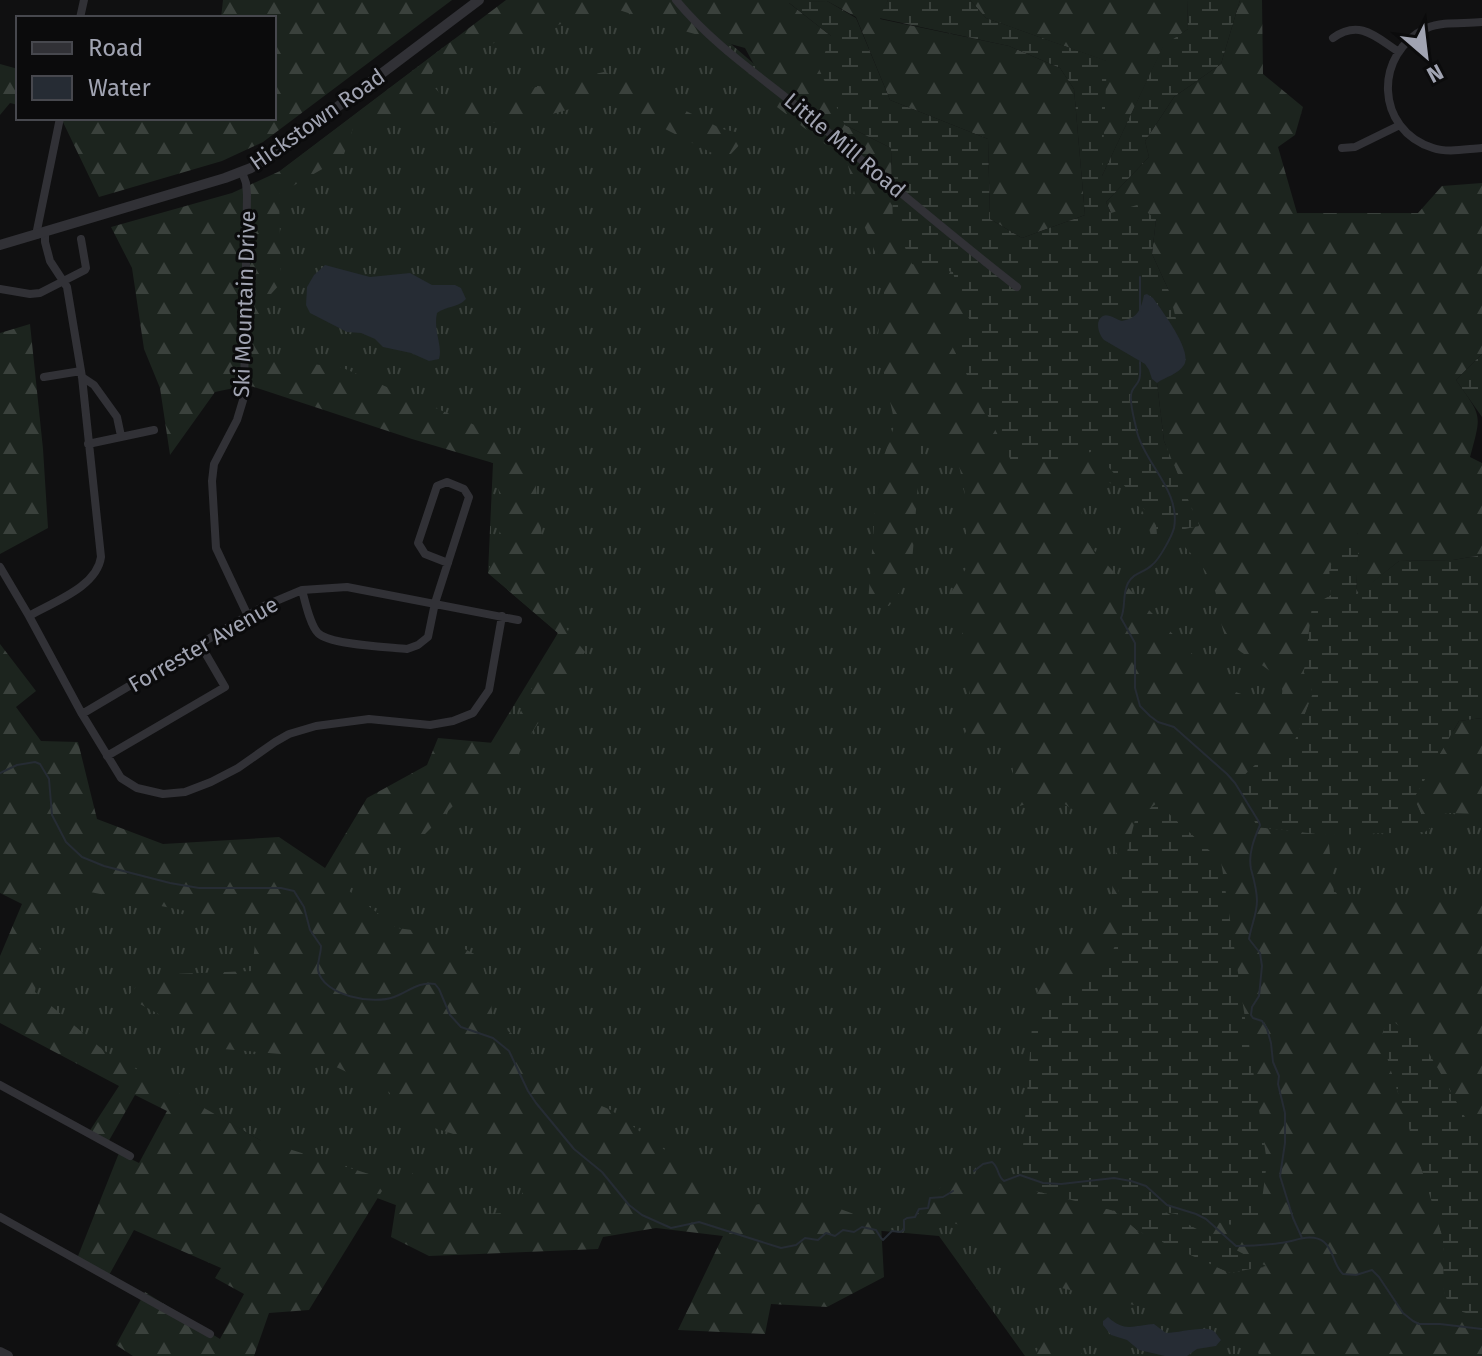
<svg xmlns="http://www.w3.org/2000/svg" width="1482" height="1356" font-family="'Fira Sans',sans-serif">
  <style>
    .grass { fill: url(#grass-tufts) }
    .forest { fill: url(#forest-firs); fill-rule: evenodd }
    .wetland { fill: url(#wetland-marsh) }
    .water { fill: #262c34 }
    .lines { fill: none; stroke-linecap: round; stroke-linejoin: round }
    .stream { stroke: #262c34; stroke-width: 2 }
    .minor { stroke: #313136; stroke-width: 8 }
    .tertiary { stroke: #313136; stroke-width: 10 }
    .labels { text-anchor: middle; stroke-width: 6; stroke-linejoin: round; paint-order: stroke }
    .street-label { font-size: 22px; fill: #a1a4b2; stroke: #0b0b0c }
  </style>
  <defs>
    <pattern id="grass-tufts" width="24" height="20" patternUnits="userSpaceOnUse" patternTransform="scale(2)"><rect width="24" height="20" fill="#1c241e"/><path d="M3 7l-1-3M5 7V3M7 7l1-3M15 17l-1-3M17 17v-4M19 17l1-3" fill="none" stroke="#3a413c"/></pattern>
    <pattern id="forest-firs" width="22" height="20" patternUnits="userSpaceOnUse" patternTransform="scale(2)"><rect width="22" height="20" fill="#1c241e"/><path d="M5 1l3.5 6h-7zM16 11l3.5 6h-7z" fill="#3a413c"/></pattern>
    <pattern id="wetland-marsh" width="20" height="14" patternUnits="userSpaceOnUse" patternTransform="scale(2)"><rect width="20" height="14" fill="#1c241e"/><path d="M1 5h8M5 5V1M11 12h8M15 12V8" fill="none" stroke="#3a413c"/></pattern>
  </defs>
  <rect width="100%" height="100%" fill="#101011"/>
  <path class="grass" d="M616 0 731 44 973 253 1482 761V1356H1025L939 1236 771 1221 548 1213 454 1227 332 1181 9 998 38 875 319 889 389 805 478 764 558 633 488 573 493 463 204 341 280 171 453 40Z"/>
  <path class="forest" d="M223 0H452L263 142 222 161 99 197 61 118H118L124 121 125 118H274V18H221Z
    M506 0H888L880 19 1009 46 1060 68 1074 89 1085 215 1022 238 990 219 988 139 890 100 856 17 827 1 789 3 831 36 845 125 891 148 893 219 953 272 959 296 971 323 1019 475 1023 464 1060 459 1095 451 1156 523 1199 525 1164 441 1157 383 1169 291 1152 254 1156 219 1111 213 1106 202 1149 157 1145 141 1174 97 1221 64 1240 0H1262L1263 74 1303 107 1295 135 1278 147 1297 213H1418L1442 186 1482 183V354L1456 380C1482 417 1482 413 1470 457L1482 463V555L1453 560 1399 561 1356 596 1358 533 1332 595 1304 672 1313 693 1290 754 1256 764 1257 827 1328 835 1334 892 1389 901 1479 896 1482 899V1125L1471 1126 1426 1048 1388 1018 1381 1038 1443 1238 1444 1292 1450 1308 1482 1318V1356H1259L1257 1346 1198 1320 1023 1279 974 1229 904 1209 960 1176 1020 1187 1115 1211 1138 1231 1230 1273 1264 1267 1162 1210 1258 1230 1118 888 1126 924 1112 953 1033 1013 1044 964 1110 912 1117 840 1053 796 1009 809 1013 771 1007 727 990 728 972 755 963 737 974 716 963 659 962 625 945 602 967 567 965 494 955 446 937 434 921 442 911 577 889 606 868 603 878 473 895 424 877 342 886 278 860 216 847 161 777 107 745 48 677 29 616 9 510 38 440 60 428 80 443 97 477 100 604 72 665 97 686 111 722 129 740 133 744 140 729 156 714 154 628 110 626 102 598 101 521 123 356 120 343 157 279 194 281 283 261 305 267 358 343 368 498 435 535 480 551 610 585 652 496 787 457 802 421 838H383L349 891 397 928 434 933 480 957 489 987 493 1020 530 1047 543 1081 611 1110 724 1194 754 1205 805 1196 881 1224 884 1277 827 1307 771 1304 765 1334 678 1330 723 1236 656 1228 603 1237 598 1249 429 1256 391 1237 399 1185 413 1173 478 1214 511 1213 522 1198V1172L505 1150 405 1119 389 1092 315 1057 223 1049 127 997 147 975 252 971 257 925 80 890 26 926 41 951 35 992 103 1050 260 1140 369 1174 382 1191 309 1310 269 1313 254 1356H133L116 1345 145 1292 220 1339 244 1294 215 1278 221 1268 134 1230 108 1277 76 1261 119 1153 139 1163 167 1111 135 1095 107 1144 87 1135 119 1086 0 1023V956L22 904 0 893V644L36 691 16 707 41 741 78 742 97 819 163 844 279 837 325 868 367 798 427 765 438 738 505 744 558 633 488 573 504 517 493 463 412 439 248 385 215 392 170 455 160 388 144 349 132 268 111 227 232 193 280 171ZM1107 482 1124 488 1146 516 1153 544 1177 539C1197 560 1212 572 1218 602 1221 614 1220 628 1227 639 1239 657 1280 668 1282 689 1283 692 1281 698 1280 701L1267 703 1227 689 1143 604 1092 548 1081 533V514L1090 495 1094 490Z
    M970 0H1187L1188 29 1163 47 1101 178 1106 61 986 18Z
    M0 64 18 69V105L10 103 0 115Z
    M30 324 43 449 48 528 0 554V333Z
    M1482 718V816L1479 814 1450 813 1422 816 1414 798 1459 721Z
    M1046 1335 1086 1356H1034Z"/>
  <path class="wetland" d="M888 0H970L986 18 1107 61 1102 176 1163 46 1188 29 1187 0H1240L1221 64 1174 97 1145 141 1149 157 1106 202 1111 213 1137 205 1156 219 1152 254 1169 291 1186 359 1157 383 1164 441 1199 526 1157 535 1156 523 1095 451 1060 459 1024 464 1019 476 952 346 971 323 959 296 953 272 912 264 893 219 891 148 845 125 819 69 831 36 788 2 827 1 856 18 890 100 988 139 990 219 1022 238 1085 215 1074 89 1060 68 1009 46 879 18Z
    M1482 354V417L1456 380Z
    M1359 532 1356 595 1399 561 1453 560 1482 555V718L1459 721 1414 798 1422 816 1450 813 1425 832 1328 835 1257 827 1237 782 1256 764 1290 753 1313 693 1304 672 1312 606 1331 595 1329 567Z
    M1157 803 1221 861 1267 1162 1258 1230 1165 1212 1266 1266 1230 1273 1138 1231 1115 1211 1020 1187 1033 1013 1112 952 1126 924 1118 888 1135 820Z
    M1388 1017 1426 1048 1470 1126 1482 1125V1318L1450 1308 1444 1292 1443 1238 1381 1038Z"/>
  <path class="water" d="M325 265 370 277 410 273 432 285H455L461 288 466 299C458 308 446 306 437 313 433 331 443 346 439 359L429 361 411 353 383 347 375 339 361 333 347 332 310 313 306 305 307 287 314 275Z
    M1147 294 1153 298C1162 311 1193 351 1184 365 1179 374 1165 377 1157 383L1152 379 1149 370 1145 364 1104 340C1099 335 1094 321 1103 316 1108 313 1117 320 1122 321 1138 318 1141 309 1144 295Z
    M1108 1317C1125 1333 1134 1325 1154 1324L1166 1333C1177 1333 1203 1326 1212 1330 1215 1331 1220 1339 1221 1340L1216 1346 1197 1349 1187 1356H1165L1139 1350 1127 1340 1111 1335 1103 1325V1321Z"/>
  <g class="lines">
    <path class="stream" d="M1140 277V311
      M1140 362C1140 367 1141 375 1139 380 1137 386 1131 388 1131 396 1130 407 1135 421 1137 432 1145 464 1181 491 1174 528 1172 536 1159 560 1152 565 1144 573 1134 572 1128 583 1122 595 1126 607 1121 618L1135 643V688L1140 706 1150 716 1158 722 1174 727 1227 774 1235 783 1259 822 1260 825C1254 839 1248 854 1251 869 1254 880 1257 890 1257 901 1257 914 1251 926 1249 939L1260 953 1262 966 1259 996 1252 1007 1251 1015 1253 1018 1262 1021 1267 1029 1271 1043 1273 1062 1279 1076 1278 1084 1285 1113V1143L1280 1176 1293 1218 1302 1238
      M0 773 17 765 35 762 40 764 49 779 52 815 66 842 82 857 104 866 170 883 199 888H281L294 891 304 907 310 930 321 946C321 954 317 962 318 970 323 996 373 1005 394 997 408 992 419 981 435 984L439 989 450 1015 461 1027 493 1038 509 1051 528 1091 536 1103 574 1149 602 1172 629 1205 642 1215 671 1228 699 1222 781 1248 796 1245 805 1238 818 1240 826 1233 835 1236 843 1230 854 1232 862 1227 876 1230 881 1238 883 1240 892 1231 900 1232 904 1230V1220L907 1218 915 1217 919 1209 928 1208 930 1198 943 1197 953 1191
      M974 1171 983 1164 992 1162C999 1167 997 1176 1004 1181L1020 1175 1043 1183 1061 1184 1114 1178 1131 1181 1146 1186 1167 1205 1196 1214 1206 1219 1236 1246C1250 1246 1266 1245 1280 1243 1294 1242 1311 1232 1324 1242 1334 1250 1333 1265 1343 1274L1356 1275 1372 1270 1379 1277 1403 1313 1413 1321 1419 1324H1440L1482 1329"/>
    <path class="minor" d="M676 0C712 44 760 76 804 112 875 171 945 231 1017 287
      M80 18 84 0
      M1482 22C1465 24 1443 21 1427 28 1373 53 1375 130 1433 148 1448 153 1466 149 1482 148
      M1333 38C1360 19 1376 37 1399 52
      M1342 148 1355 147 1400 125
      M242 172 246 183 247 195 244 397 237 420 214 464 212 481 216 548 248 616
      M36 235 60 118
      M0 289 30 294 40 293 85 270 86 268 81 239
      M44 377 81 371
      M82 377 94 385 117 417 121 436
      M88 444 154 430
      M0 567 29 616 82 714 121 778 137 788 163 794 185 792 211 782 238 768 275 742 289 734 316 726 369 719 430 725 453 721 473 713 489 690 502 616
      M302 590C305 601 310 625 318 633 329 645 389 647 407 649L418 645 428 637 435 603 469 497 464 489 447 482 437 486 418 543 425 554 448 563
      M29 616C53 602 97 587 101 557L82 377 67 287 50 261 45 242V232
      M82 714 264 606 302 590 347 587 518 620
      M107 756 225 687 200 644
      M0 1085 130 1156
      M0 1217 210 1334"/>
    <path class="tertiary" d="M0 245 225 178 251 168 275 154 479 0
      M0 1352 8 1356"/>
  </g>
  <g class="labels">
    <g class="street-label">
      <text transform="translate(317 119) rotate(-35)" y="8">Hickstown Road</text>
      <text transform="translate(845 145) rotate(40)" y="8">Little Mill Road</text>
      <text transform="translate(244 304) rotate(-88)" y="8">Ski Mountain Drive</text>
      <text transform="translate(203 644) rotate(-30)" y="8">Forrester Avenue</text>
    </g>
  </g>
  <rect x="16" y="16" width="260" height="104" fill="#0b0b0c" stroke="#47484e" stroke-width="2"/>
  <rect x="32" y="42" width="40" height="12" fill="#313136" stroke="#47484e" stroke-width="2"/>
  <text x="88" y="56" font-size="24" fill="#a1a4b2">Road</text>
  <rect x="32" y="76" width="40" height="24" fill="#262c34" stroke="#47484e" stroke-width="2"/>
  <text x="88" y="96" font-size="24" fill="#a1a4b2">Water</text>
  <g transform="translate(1426 56) rotate(152)" stroke="#0b0b0c" stroke-width="6" paint-order="stroke">
  <path d="M0-6L14 30L0 20L-14 30Z" fill="#a1a4b2"/>
  <text y="-12" font-size="22" font-weight="bold" text-anchor="middle" fill="#a1a4b2">N</text>
  </g>
</svg>
